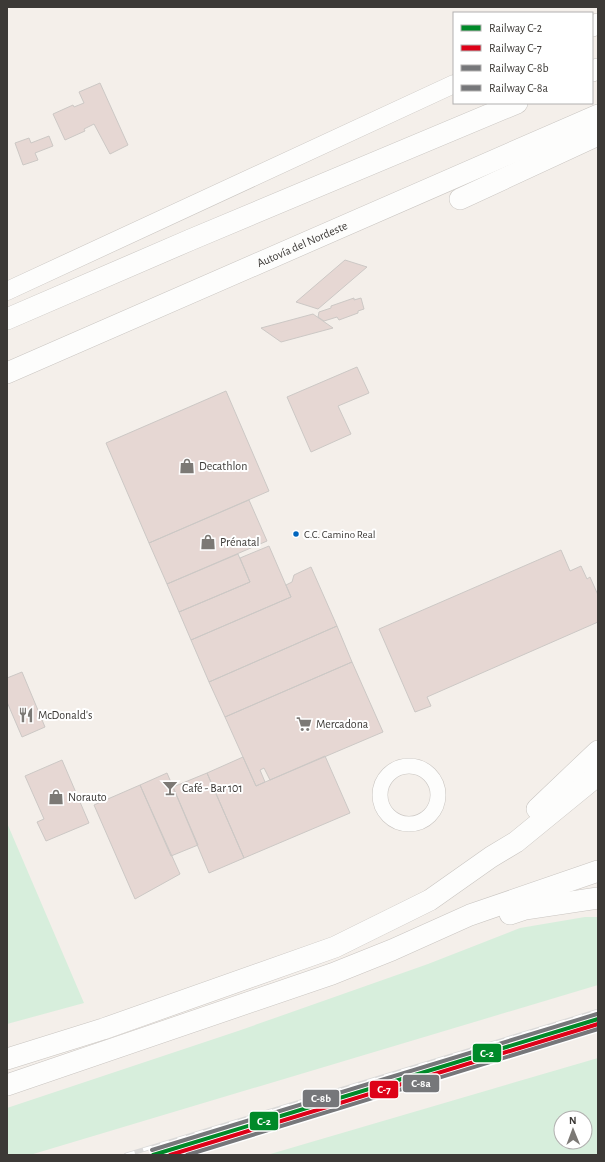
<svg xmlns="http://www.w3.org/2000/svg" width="605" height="1162" font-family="'Alegreya Sans',sans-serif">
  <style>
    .green { fill: #d7eedc; fill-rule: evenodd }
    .building { fill: #e6d7d3; stroke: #ccc8c5 }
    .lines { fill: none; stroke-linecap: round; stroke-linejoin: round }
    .minor-casing { stroke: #c9c5c1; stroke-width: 16 }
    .major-casing { stroke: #c9c5c1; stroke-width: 19 }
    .highway-casing { stroke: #c9c5c1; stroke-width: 22 }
    .minor { stroke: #fdfdfc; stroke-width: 15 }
    .major { stroke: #fdfdfc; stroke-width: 18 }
    .highway { stroke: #fdfdfc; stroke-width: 21 }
    .rail-casing { stroke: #dbdad9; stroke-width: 4.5 }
    .rail { stroke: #fff; stroke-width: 3; stroke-dasharray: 9; stroke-linecap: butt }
    .rail-1-casing { stroke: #fff; stroke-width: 7 }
    .rail-2-casing { stroke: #fff; stroke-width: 7 }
    .rail-3-casing { stroke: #fff; stroke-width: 7 }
    .rail-4-casing { stroke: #fff; stroke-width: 7 }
    .rail-1 { stroke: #008a29; stroke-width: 4 }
    .rail-2 { stroke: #de0118; stroke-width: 4 }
    .rail-3 { stroke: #76777a; stroke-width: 4 }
    .rail-4 { stroke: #76777a; stroke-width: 4 }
    .bus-dot { fill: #0065bd; stroke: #fff; stroke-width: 1.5 }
    .labels { text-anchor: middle; stroke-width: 4; stroke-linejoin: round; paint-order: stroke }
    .bus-label { font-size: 11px; fill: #3c3936; stroke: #fff; text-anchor: start }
    .street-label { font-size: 12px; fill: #3c3936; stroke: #fff }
    .poi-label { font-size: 12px; fill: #3c3936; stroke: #fff; text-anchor: start }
    .line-badge { stroke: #fff; stroke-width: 1.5 }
    .badge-label { font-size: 11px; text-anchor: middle; font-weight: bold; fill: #fff }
  </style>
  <rect width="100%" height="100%" fill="#f4efea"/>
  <path class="green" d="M7 823 84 1003 7 1024Z
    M585 917H598V985L30 1155H7V1108L238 1031 428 964 520 928Z
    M598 1058V1155H267ZM561 1118H585V1142H561Z"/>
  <path class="building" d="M100 83 128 145 110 154 94 124 84 129 85 131 65 140 53 114 73 105 74 107 84 103 79 92Z
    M49 136 53 146 35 153 38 160 23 165 15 143 29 138 31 143Z
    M345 260 367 267 318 309 296 302Z
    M354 298V300L361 298 364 309 358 311V313L339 320 337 317 324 321 318 317 319 312 331 308V306Z
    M313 314 333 328 281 342 261 328Z
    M357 367 369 393 338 406 351 434 311 452 287 397Z
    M226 391 269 491 149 543 106 443Z
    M249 500 267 541 167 584 149 543Z
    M269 546 291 597 191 640 179 612 250 582 240 558Z
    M561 550 570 571 581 566 587 579 590 577 598 595V622L427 697 431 706 415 712 379 629Z
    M238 554 250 582 179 612 167 584Z
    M311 567 337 626 209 682 191 640 291 597 286 585 292 582 294 575Z
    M337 626 352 662 225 717 209 682Z
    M352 662 383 732 270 780 264 768 260 770 265 782 256 786 225 717Z
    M22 672 45 727 22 737 7 702V678Z
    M325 756 350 813 244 858 207 773 243 757 256 786Z
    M62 760 89 823 46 841 37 822 44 819 25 776Z
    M167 773 198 845 171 856 140 785Z
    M207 773 244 858 209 873 173 787Z
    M140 785 180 874 135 899 94 805Z"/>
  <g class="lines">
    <defs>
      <path id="minor" d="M380 795a29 29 0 1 1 58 0a29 29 0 1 1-58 0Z"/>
      <path id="major" d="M7 291 454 84"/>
      <g id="highway">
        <path d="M592 26 598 24"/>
        <path d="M592 71 598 69"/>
        <path d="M460 199 598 135"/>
        <path d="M7 319 190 240 517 103"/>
        <path id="s1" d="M7 373 598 115"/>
        <path d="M537 809 598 751"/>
        <path d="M510 914 525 909 598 898"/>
        <path d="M7 1059 103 1029 335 947 430 900 491 857 516 842 598 775"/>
        <path d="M7 1085 332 974 392 950 470 915 598 871"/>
      </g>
    </defs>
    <use href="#minor" class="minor-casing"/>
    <use href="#major" class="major-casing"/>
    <use href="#highway" class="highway-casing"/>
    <use href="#minor" class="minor"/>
    <use href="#major" class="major"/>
    <use href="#highway" class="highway"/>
    <defs>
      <path id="rail" d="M126 1155 598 1011"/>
    </defs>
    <use href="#rail" class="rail-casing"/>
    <use href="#rail" class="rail"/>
    <defs>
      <path id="rail-1" d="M153 1155 598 1019"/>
      <path id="rail-2" d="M170 1155 598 1024"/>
      <path id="rail-3" d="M152 1150 597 1014"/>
      <path id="rail-4" d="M187 1155 598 1029"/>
    </defs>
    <use href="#rail-1" class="rail-1-casing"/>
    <use href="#rail-2" class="rail-2-casing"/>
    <use href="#rail-3" class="rail-3-casing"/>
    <use href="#rail-4" class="rail-4-casing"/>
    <use href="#rail-1" class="rail-1"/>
    <use href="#rail-2" class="rail-2"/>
    <use href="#rail-3" class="rail-3"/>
    <use href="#rail-4" class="rail-4"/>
  </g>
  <defs>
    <symbol id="shop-bare" viewBox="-9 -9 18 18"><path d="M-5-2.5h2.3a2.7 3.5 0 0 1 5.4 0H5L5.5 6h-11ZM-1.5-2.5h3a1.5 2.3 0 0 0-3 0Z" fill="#7c7975" stroke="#fff" stroke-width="2.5" paint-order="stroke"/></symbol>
    <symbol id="restaurant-bare" viewBox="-9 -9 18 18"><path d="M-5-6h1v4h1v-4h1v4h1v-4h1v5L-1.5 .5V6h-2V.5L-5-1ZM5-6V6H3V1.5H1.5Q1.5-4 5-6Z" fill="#7c7975" stroke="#fff" stroke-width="2.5" paint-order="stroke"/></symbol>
    <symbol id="supermarket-bare" viewBox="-9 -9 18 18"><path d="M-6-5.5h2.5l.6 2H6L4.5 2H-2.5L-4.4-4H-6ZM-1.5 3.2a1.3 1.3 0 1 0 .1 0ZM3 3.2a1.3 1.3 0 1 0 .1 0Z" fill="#7c7975" stroke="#fff" stroke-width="2.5" paint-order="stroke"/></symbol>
    <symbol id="bar-bare" viewBox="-9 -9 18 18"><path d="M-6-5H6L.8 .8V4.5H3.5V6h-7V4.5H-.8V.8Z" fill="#7c7975" stroke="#fff" stroke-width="2.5" paint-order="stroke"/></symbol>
  </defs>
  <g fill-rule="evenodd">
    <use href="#shop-bare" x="176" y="455" width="22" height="22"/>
    <use href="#shop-bare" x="197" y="531" width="22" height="22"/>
    <use href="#restaurant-bare" x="15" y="704" width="22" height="22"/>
    <use href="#supermarket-bare" x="293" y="713" width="22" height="22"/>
    <use href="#bar-bare" x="159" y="777" width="22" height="22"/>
    <use href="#shop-bare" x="45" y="786" width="22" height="22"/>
  </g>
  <circle class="bus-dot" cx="296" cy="534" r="3.5"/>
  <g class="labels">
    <g class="bus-label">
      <text x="304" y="538">C.C. Camino Real</text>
    </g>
    <g class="street-label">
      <text dy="4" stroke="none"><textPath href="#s1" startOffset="322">Autovía del Nordeste</textPath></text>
    </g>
    <g class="poi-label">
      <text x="199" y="470">Decathlon</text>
      <text x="220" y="546">Prénatal</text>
      <text x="38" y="719">McDonald's</text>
      <text x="316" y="728">Mercadona</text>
      <text x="182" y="792">Café - Bar 101</text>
      <text x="68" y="801">Norauto</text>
    </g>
  </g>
  <g class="line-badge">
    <rect x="472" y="1043" width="30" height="20" rx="4" fill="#008a29"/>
    <rect x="402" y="1074" width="38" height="19" rx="4" fill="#76777a"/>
    <rect x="369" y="1080" width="30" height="19" rx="4" fill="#de0118"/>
    <rect x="302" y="1089" width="38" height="19" rx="4" fill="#76777a"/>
    <rect x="249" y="1111" width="30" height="20" rx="4" fill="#008a29"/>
  </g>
  <g class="badge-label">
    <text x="487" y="1057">C-2</text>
    <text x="421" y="1087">C-8a</text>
    <text x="384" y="1093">C-7</text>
    <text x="321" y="1102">C-8b</text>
    <text x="264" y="1125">C-2</text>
  </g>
  <rect width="605" height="1162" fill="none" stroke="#3c3936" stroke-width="16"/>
  <rect x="453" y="12" width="140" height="92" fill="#ffffff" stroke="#b1b0af"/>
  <rect x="461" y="25" width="20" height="6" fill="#008a29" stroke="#b1b0af"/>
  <text x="489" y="32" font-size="12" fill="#3c3936">Railway C-2</text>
  <rect x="461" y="45" width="20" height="6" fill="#de0118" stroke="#b1b0af"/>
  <text x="489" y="52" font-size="12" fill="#3c3936">Railway C-7</text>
  <rect x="461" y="65" width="20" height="6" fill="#76777a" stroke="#b1b0af"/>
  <text x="489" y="72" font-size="12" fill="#3c3936">Railway C-8b</text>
  <rect x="461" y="85" width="20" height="6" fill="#76777a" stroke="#b1b0af"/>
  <text x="489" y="92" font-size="12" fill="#3c3936">Railway C-8a</text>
  <g transform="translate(573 1130) rotate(359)"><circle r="19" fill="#ffffff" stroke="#b1b0af"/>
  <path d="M0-3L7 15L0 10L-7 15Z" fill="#7c7975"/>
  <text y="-6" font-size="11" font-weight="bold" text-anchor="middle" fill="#3c3936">N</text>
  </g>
</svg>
